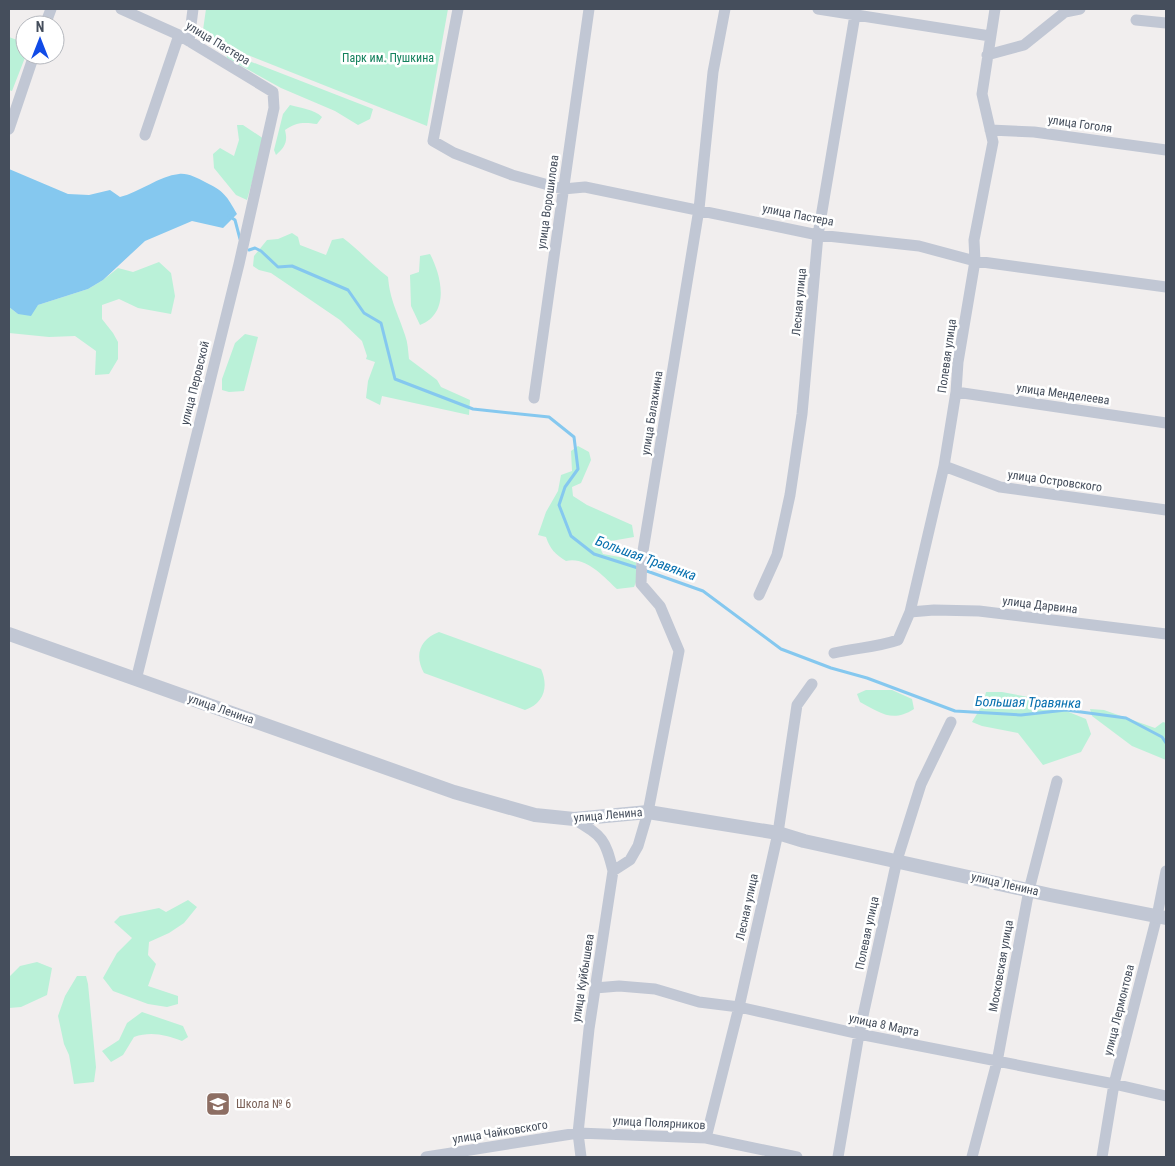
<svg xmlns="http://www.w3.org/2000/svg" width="1175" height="1166" font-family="'Roboto Condensed',sans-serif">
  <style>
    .green { fill: #baf1d8 }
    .water { fill: #85c8ef }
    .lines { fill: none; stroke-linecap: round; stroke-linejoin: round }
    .stream { stroke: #85c8ef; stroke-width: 3 }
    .minor { stroke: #c1c7d4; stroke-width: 11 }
    .tertiary { stroke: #c1c7d4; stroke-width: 14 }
    .labels { text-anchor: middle; stroke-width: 5; stroke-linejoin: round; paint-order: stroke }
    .street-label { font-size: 12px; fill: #454e5c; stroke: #fff }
    .park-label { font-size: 12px; fill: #13815c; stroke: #fff }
    .education-label { font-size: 12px; fill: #785e54; stroke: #fff; text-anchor: start }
    .water-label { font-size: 14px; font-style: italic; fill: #066fae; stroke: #fff }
  </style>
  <rect width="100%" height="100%" fill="#f1eeee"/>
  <path class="green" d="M206 9H448L427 126 202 37Z
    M9 37 25 43 26 55 12 91 9 90Z
    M226 52 373 109 370 119 358 125 335 111 281 88 227 58Z
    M290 105C300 108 314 109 322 117L317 124C304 122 296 122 285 130 288 142 285 147 276 155L274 150 283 114Z
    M237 125H243L264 139 247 200 236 195 214 168 213 154 220 148 234 156 239 140Z
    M292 233 298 237 300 245 326 255 332 240 343 238C359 250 372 265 388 277 390 301 398 313 405 335 408 343 408 351 409 359L437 380 441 387 470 400 469 415 382 396 380 405 366 398 368 381 375 362 366 359 367 356 362 341 340 320 271 273 259 270 253 266 254 256 267 240 278 239Z
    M430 254C442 277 450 313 420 325L411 306 410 275 419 272 420 256Z
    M159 262 171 273 175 296 171 314 138 308 119 299 102 305V319L113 333 118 342V359L109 374 95 375 96 351 75 336 49 337 9 333V307L18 314 38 305 88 289 103 280 118 268 133 272Z
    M245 334 258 337 244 391 229 392 222 390V379L235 343Z
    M578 446 589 452 591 460 581 483 572 487 573 496 587 505 632 525 634 537 611 541 601 550 603 554 636 560V582L634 587 617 589C604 577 586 556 566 561 555 554 550 549 546 537L538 535 546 512 558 491 561 475 572 471 571 451Z
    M439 632 541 669C549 687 544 703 525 710L424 673C414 655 420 639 439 632Z
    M866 690H892L912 699 914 709C892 723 881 713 860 702L857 694Z
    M986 692H1002L1034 698 1086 719 1091 734 1081 752 1043 765 1018 733 982 726 972 722 983 704Z
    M1090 709 1104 710 1155 728 1163 722 1166 723V760L1132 746 1092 716Z
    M188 900 197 907 184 923 169 933 149 942 148 955 156 964 148 986 178 996V1004L167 1007 148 1004 113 991 103 978 117 953 132 938 114 922 120 916 159 908 166 912Z
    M37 962 52 968 47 995 21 1007 9 1008V977L20 966Z
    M77 976H86L88 984 96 1067 94 1082 74 1084 69 1055 64 1044 58 1016 65 996Z
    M142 1012 183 1026 188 1037 182 1041C166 1035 151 1031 134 1037L123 1055 111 1062 102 1051 119 1040 127 1023Z"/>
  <path class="water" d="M9 169 68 194 89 195 110 190 120 197C140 192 159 176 179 174 188 173 197 178 205 182 224 191 227 196 237 214L223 228 192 221 145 241 103 280 88 289 38 305 31 316 18 314 9 307Z"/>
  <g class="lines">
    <path class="stream" d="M229 216 235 220 240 239
      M249 250 255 248 261 251 278 267 292 266 348 290 364 313 381 323 395 379 473 409 549 417 574 437 578 469 565 487 559 505 571 536 594 554 638 568
      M644 570 703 591 781 649 831 668 867 678 955 711 1021 715 1066 710 1126 718 1162 737 1166 743"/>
    <path class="minor" d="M121 9 179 35 273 92 274 108 239 264 136 680
      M458 9 433 141 454 153 512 175 563 189 585 187 818 235 919 246 975 261 1166 287
      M818 9 990 36
      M1136 20 1166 23
      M45 25 51 9
      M189 41 193 9
      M987 55 1024 45 1065 12 1080 9
      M9 129 34 55
      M990 130 1034 132 1166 150
      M145 135 179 35
      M956 392 1166 423
      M534 398 589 9
      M944 466 1000 487 1166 510
      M759 595 777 555 790 495 802 414 818 235 856 9
      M910 612 934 610 979 611 1166 634
      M834 653C856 648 878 647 898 640L910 612 944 466 956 392 958 362 975 261 974 240 993 142 982 94 995 9
      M574 819C603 837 605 838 613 871L589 1029 578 1133 581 1157
      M613 871 630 860 638 846 648 812 679 651 660 606 641 584 642 557 699 209 713 72 725 9
      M595 988 619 986 655 989 699 1002 739 1007 859 1034 1114 1084 1166 1096
      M706 1138 739 1007 778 833 797 705 812 684
      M426 1157 578 1133 706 1138 797 1157
      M838 1157 859 1034 897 860 921 784 951 722
      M972 1157 997 1062 1029 890 1057 781
      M1102 1157 1114 1084 1157 916 1166 871"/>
    <path class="tertiary" d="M9 634 454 792 535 815 574 819 648 812 778 833 804 841 1050 895 1166 918"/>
  </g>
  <defs>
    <symbol id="school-square" viewBox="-11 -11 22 22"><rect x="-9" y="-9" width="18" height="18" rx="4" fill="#8d6e63" stroke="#fff"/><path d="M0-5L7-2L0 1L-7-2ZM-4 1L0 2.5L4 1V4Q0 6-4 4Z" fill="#fff"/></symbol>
  </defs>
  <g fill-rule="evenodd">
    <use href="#school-square" x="204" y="1090" width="28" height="28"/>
  </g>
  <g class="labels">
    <g class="street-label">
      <text transform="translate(218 43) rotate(31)" y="4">улица Пастера</text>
      <text transform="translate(1080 124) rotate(8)" y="4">улица Гоголя</text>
      <text transform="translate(548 202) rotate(-82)" y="4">улица Ворошилова</text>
      <text transform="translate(798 215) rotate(11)" y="4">улица Пастера</text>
      <text transform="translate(799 302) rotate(-85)" y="4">Лесная улица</text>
      <text transform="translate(947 356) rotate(-82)" y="4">Полевая улица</text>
      <text transform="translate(195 383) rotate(-76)" y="4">улица Перовской</text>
      <text transform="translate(1063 394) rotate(8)" y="4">улица Менделеева</text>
      <text transform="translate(652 413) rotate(-81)" y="4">улица Балахнина</text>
      <text transform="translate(1055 481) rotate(8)" y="4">улица Островского</text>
      <text transform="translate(1040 605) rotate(7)" y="4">улица Дарвина</text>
      <text transform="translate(221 709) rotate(19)" y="4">улица Ленина</text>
      <text transform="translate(608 815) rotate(-5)" y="4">улица Ленина</text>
      <text transform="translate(1005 884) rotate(13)" y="4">улица Ленина</text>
      <text transform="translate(747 907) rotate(-78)" y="4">Лесная улица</text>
      <text transform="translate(867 933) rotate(-78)" y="4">Полевая улица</text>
      <text transform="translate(1001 966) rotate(-80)" y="4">Московская улица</text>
      <text transform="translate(583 978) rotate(-81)" y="4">улица Куйбышева</text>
      <text transform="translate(1119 1010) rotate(-76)" y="4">улица Лермонтова</text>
      <text transform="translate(884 1025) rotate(12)" y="4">улица 8 Марта</text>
      <text transform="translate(659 1123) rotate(3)" y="4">улица Полярников</text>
      <text transform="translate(500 1132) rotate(-9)" y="4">улица Чайковского</text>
    </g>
    <g class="park-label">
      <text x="388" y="62">Парк им. Пушкина</text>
    </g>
    <g class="education-label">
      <text x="236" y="1108">Школа № 6</text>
    </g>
    <g class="water-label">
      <text transform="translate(646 558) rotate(20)" y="5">Большая Травянка</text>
      <text transform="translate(1028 702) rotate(1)" y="5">Большая Травянка</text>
    </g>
  </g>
  <rect width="1175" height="1166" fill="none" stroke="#454e5c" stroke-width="20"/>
  <g transform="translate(40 40)"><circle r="24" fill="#ffffff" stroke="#b5b8be"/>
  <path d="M0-4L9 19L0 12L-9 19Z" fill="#114be7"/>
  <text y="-8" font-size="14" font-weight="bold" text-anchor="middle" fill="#454e5c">N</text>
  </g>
</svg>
